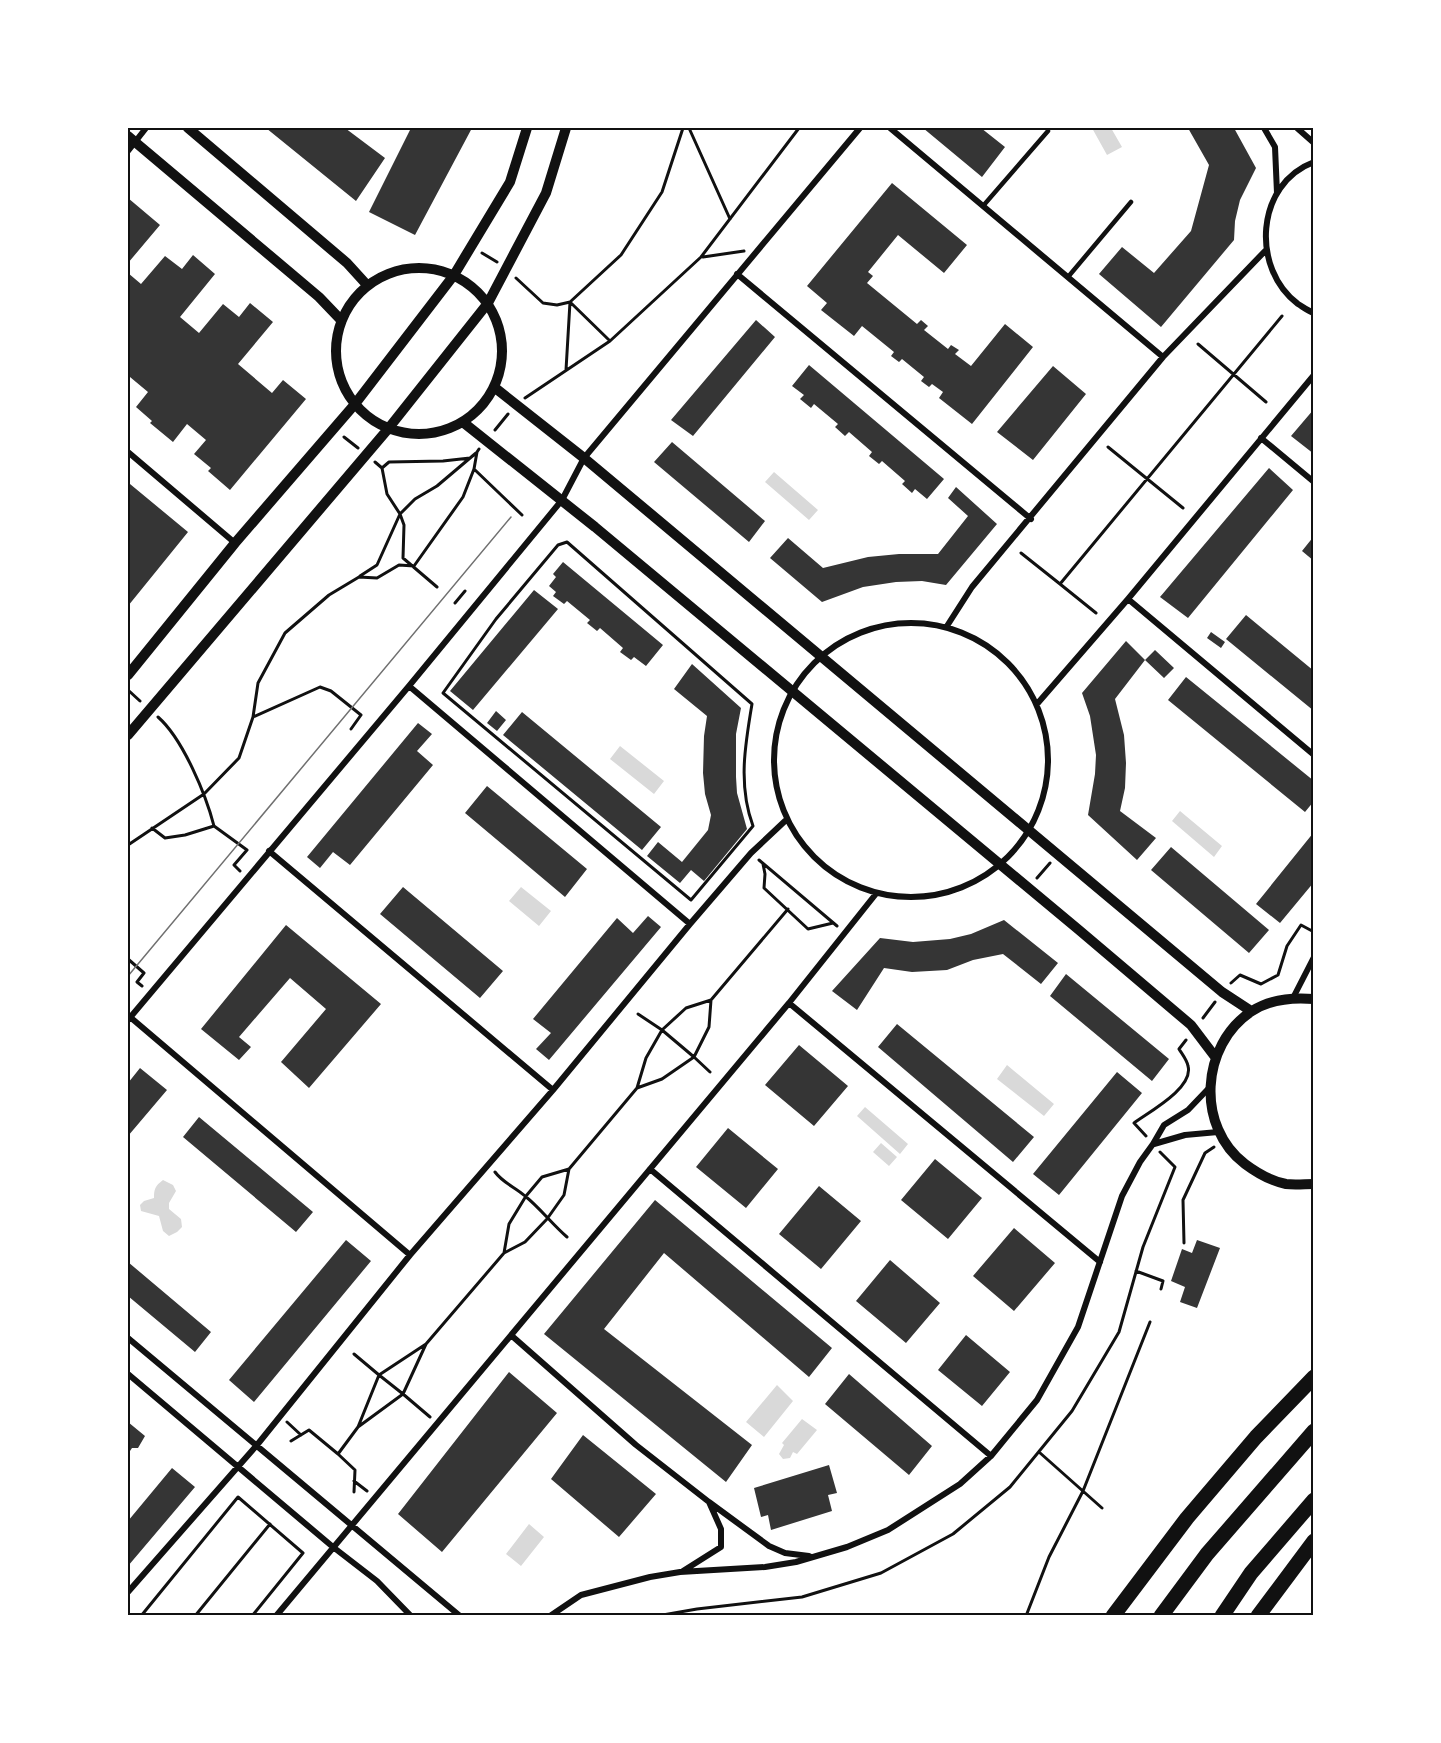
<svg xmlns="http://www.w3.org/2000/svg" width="1441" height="1743" font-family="'Exo 2',sans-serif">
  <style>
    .water { fill: #d9d9d9 }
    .building { fill: #353535 }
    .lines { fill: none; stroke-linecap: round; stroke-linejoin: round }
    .path { stroke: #111; stroke-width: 3 }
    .service { stroke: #111; stroke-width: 4.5 }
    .minor { stroke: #111; stroke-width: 6 }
    .tertiary { stroke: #111; stroke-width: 10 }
    .motorway { stroke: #111; stroke-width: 15 }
    .tram { stroke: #707070; stroke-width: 1.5 }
    .neatline { fill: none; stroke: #111; stroke-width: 2 }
  </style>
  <rect width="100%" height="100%" fill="#fff"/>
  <path class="water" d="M1092 128H1111L1122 147 1107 155Z
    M774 472 818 510 809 520 765 482Z
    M620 746 664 781 654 794 610 759Z
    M1180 811 1222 846 1214 857 1172 821Z
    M521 887 551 911 539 926 509 901Z
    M1007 1065 1054 1104 1044 1116 997 1079Z
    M865 1107 908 1144 900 1154 857 1116Z
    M881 1143 897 1157 889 1166 873 1152Z
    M163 1180 173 1185 176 1191 169 1203V1209L181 1219 182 1227 177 1232 169 1236 163 1231 159 1216 141 1211 140 1205 144 1201 154 1198C154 1189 155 1186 163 1180Z
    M777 1385 793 1401 764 1437 746 1422Z
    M802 1419 817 1430 797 1454 793 1452 790 1458 783 1459 779 1454 784 1445 782 1443Z
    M529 1524 544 1537 521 1566 506 1554Z"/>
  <path class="building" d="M266 128H345L385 158 356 201Z
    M411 128H472L415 235 369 212Z
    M923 128H981L1005 147 982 177Z
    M1188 128H1234L1256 168 1240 200 1235 221 1234 240 1161 327 1099 274 1122 247 1154 273 1191 231 1209 165Z
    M892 183 967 245 944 273 898 235 868 272 873 276 867 283 917 324 921 320 928 326 924 330 948 349 951 345 959 350 955 354 971 366 1005 324 1033 347 972 424 939 398 943 392 932 384 929 387 921 381 924 377 902 359 899 362 891 356 894 352 862 326 854 336 821 310 827 303 807 286Z
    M128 198 160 225 128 263Z
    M193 255 215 274 180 317 199 333 223 304 239 317 250 303 273 322 238 364 272 393 283 380 306 399 230 490 208 471 211 468 194 454 206 440 187 424 173 442 150 423 152 421 136 407 148 392 130 377 128 379V273L141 284 165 256 182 269Z
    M756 320 775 337 693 436 671 420Z
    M809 365 944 479 927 499 915 489 912 493 902 484 905 481 882 461 879 464 869 456 872 452 849 432 845 436 835 427 838 424 814 404 811 408 800 399 804 395 792 386Z
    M1053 366 1086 394 1033 460 997 432Z
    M1314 409V454L1291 436Z
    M672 442 765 521 749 542 654 462Z
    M1269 468 1293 490 1188 618 1160 597Z
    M130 484 188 532 128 606V487Z
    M956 487 997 524 946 585 922 581 896 582 863 587 822 602 770 558 788 538 823 568 868 557 899 554H938L968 516 948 498Z
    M1314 536V561L1302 551Z
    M563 562 663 645 646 666 634 657 631 660 620 652 623 648 600 628 597 631 587 623 590 620 567 601 564 604 553 596 556 592 549 586 556 577 553 574Z
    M534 590 558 609 473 710 450 691Z
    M1246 615 1314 671V711L1226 639Z
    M1211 632 1225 642 1221 648 1207 638Z
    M1126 641 1145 660 1155 650 1174 668 1164 678 1145 660 1115 699 1124 735 1126 763 1125 788 1120 811 1156 838 1137 860 1088 815 1095 774 1096 755 1090 716 1082 693Z
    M692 664 741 708 736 734V777L737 793 747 829 704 881 691 870 680 883 647 856 658 842 682 862 708 830 711 815 705 794 703 773 704 736 707 716 674 689Z
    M1186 677 1314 781V801L1305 812 1168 700Z
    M496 711 506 720 497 731 487 723Z
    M522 712 661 827 642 850 503 735Z
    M418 723 432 734 417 751 433 765 350 865 333 852 320 868 307 857Z
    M487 786 587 869 565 897 465 813Z
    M1314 832V882L1280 923 1256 904Z
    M1171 847 1269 930 1249 953 1151 870Z
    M403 887 503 971 480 998 380 914Z
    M648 916 661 927 549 1060 536 1049 551 1033 533 1019 617 918 633 933Z
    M1004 920 1058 963 1041 984 1003 954 973 960 947 970 912 972 884 968 857 1010 832 991 880 938 913 942 950 939 971 934Z
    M286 925 381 1004 309 1088 281 1062 326 1009 290 978 239 1037 251 1047 239 1060 201 1029Z
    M1066 974 1169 1059 1152 1081 1050 996Z
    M897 1024 1034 1137 1013 1162 878 1047Z
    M799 1045 848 1086 814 1126 765 1085Z
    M140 1068 167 1090 128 1136V1083Z
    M1117 1072 1142 1093 1059 1195 1033 1174Z
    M199 1117 313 1212 296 1232 183 1137Z
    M728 1128 778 1169 746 1208 696 1167Z
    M935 1159 982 1198 948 1239 901 1200Z
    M819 1186 861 1221 821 1269 779 1234Z
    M655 1200 832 1348 809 1377 664 1253 604 1329 752 1445 726 1482 544 1334Z
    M1014 1228 1055 1263 1014 1311 973 1276Z
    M346 1240 371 1261 254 1402 229 1380Z
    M1197 1240 1220 1248 1197 1308 1180 1302 1185 1287 1171 1281 1182 1249 1192 1253Z
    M890 1260 940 1303 906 1343 856 1301Z
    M128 1262 211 1332 195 1352 128 1296Z
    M966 1335 1010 1372 982 1406 938 1370Z
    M509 1372 557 1413 442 1552 398 1514Z
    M849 1374 932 1446 909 1475 825 1404Z
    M128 1422 145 1436 138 1448H132L128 1454Z
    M583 1435 656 1494 619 1537 551 1479Z
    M829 1465 837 1493 828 1495 832 1511 771 1530 768 1515 761 1517 754 1488Z
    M172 1468 195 1487 128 1566V1521Z"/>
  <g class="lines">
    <path class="path" d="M689 128 730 219
      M482 253 497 262
      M703 257 744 251
      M516 278 543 303 557 305 570 302 621 255 662 192 683 128
      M570 302 610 341
      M1198 344 1266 402
      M566 370 570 302
      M525 398 610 341 701 257 799 128
      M495 430 508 414
      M344 437 358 448
      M1108 447 1183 508
      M375 462 382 468 387 494 400 514 404 525 403 558 437 587
      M382 468 389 462 443 461 470 458
      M474 469 522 515
      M567 542 752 704C745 745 738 786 753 826L691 900 443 693 496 619 558 545Z
      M1021 553 1060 584
      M360 576 377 565 400 514 415 499 437 486 476 453
      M455 603 465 591
      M1096 613 1060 584 1282 316
      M128 690 140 701
      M158 717C183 739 206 795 214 826
      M253 717 320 687 331 691 361 715 351 729
      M152 828 165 838 185 835 214 826 247 850 234 865 240 871
      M128 845 204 794 239 758 253 717 258 683 285 633 329 595 359 577 377 578 399 565 414 566 463 497 474 469 477 452 479 449
      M759 860 837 926
      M763 864 765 874 764 888 808 929 833 923
      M1037 878 1050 863
      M128 959 144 973 137 982 142 986
      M1231 983 1240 975 1261 984 1278 975 1287 946 1301 925 1314 932
      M638 1014 662 1030 694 1057 709 1027 711 1000
      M1203 1018 1215 1002
      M637 1088 646 1058 662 1030 686 1008 711 1000 788 909
      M1146 1136 1134 1123C1149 1112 1194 1088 1188 1066 1187 1060 1182 1054 1179 1049L1186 1040
      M569 1169 542 1177 526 1196 509 1224 504 1253 525 1242 547 1219 564 1195 569 1169 637 1088 662 1079 694 1057 710 1072
      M495 1172C503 1183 515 1187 525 1196 540 1208 552 1224 567 1237
      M1184 1243 1183 1200 1205 1153 1214 1147
      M1136 1271 1163 1281 1161 1289
      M426 1344 379 1375 403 1394 426 1344 504 1253
      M354 1354 379 1375 358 1427 403 1394 430 1417
      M287 1422 301 1435
      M291 1441 309 1430 338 1454
      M1039 1452 1102 1508
      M354 1481 367 1491
      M354 1492 355 1470 338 1454 358 1427
      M141 1616 238 1497 303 1553 252 1616
      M195 1616 270 1524
      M657 1616 697 1609 802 1597 881 1573 953 1534 1010 1487 1072 1411 1119 1332 1143 1247 1175 1167 1160 1152
      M1026 1616 1049 1557 1083 1491 1150 1322"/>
    <path class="service" d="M983 206 1048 131
      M1068 277 1131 202"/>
    <path class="minor" d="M890 128 1163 357
      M1264 128 1275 147 1277 193
      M1297 128 1314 143
      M128 151 146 128
      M1314 162C1255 184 1251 269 1298 304 1303 307 1308 311 1314 313
      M737 274 1031 519
      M1261 438 1314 482
      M128 452 235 543
      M1128 599 1314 755
      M774 760a137 137 0 1 1 274 0a137 137 0 1 1-274 0Z
      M947 626 972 587 1163 357 1265 251
      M409 686 690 924
      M1037 704 1128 599 1314 375
      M269 851 553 1090
      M1293 998 1314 957
      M789 1003 1100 1262
      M130 1017 410 1255
      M128 1020 409 686 562 500 584 458 860 128
      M1154 1144 1185 1135 1218 1132
      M650 1169 991 1456
      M512 1336 636 1445 709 1502 769 1546 785 1553 809 1556
      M128 1338 460 1616
      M128 1374 333 1547 377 1581 411 1616
      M683 1571 721 1547V1529L709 1502
      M128 1592 257 1445 410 1255 553 1090 690 924 751 853 785 821
      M276 1616 789 1003 875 895
      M550 1616 581 1595 650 1577 680 1572 765 1567 796 1562 847 1547 888 1530 960 1484 991 1456 1037 1400 1078 1327 1122 1196 1140 1162 1153 1144 1164 1125 1188 1110 1209 1088"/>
    <path class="tertiary" d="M188 128 347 263 367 285
      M128 136 319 297 341 320
      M336 351a83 83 0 1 1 166 0a83 83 0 1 1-166 0Z
      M494 387 584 458 1222 992 1251 1011
      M464 423 595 527 1079 930 1191 1025 1216 1058
      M128 675 235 543 355 404 454 275 510 182 527 128
      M128 735 388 429 488 303 546 193 566 128
      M1314 999C1292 997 1271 999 1252 1011 1200 1045 1196 1127 1245 1164 1257 1173 1271 1181 1286 1184 1295 1185 1305 1184 1314 1184"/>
    <path class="motorway" d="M1113 1616 1187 1518 1256 1437 1314 1377
      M1161 1616 1207 1554 1314 1431
      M1222 1616 1251 1573 1314 1500
      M1258 1616 1314 1541"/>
    <path class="tram" d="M128 976 511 517"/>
  </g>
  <rect width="1441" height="1743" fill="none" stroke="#ffffff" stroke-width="258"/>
  <rect x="129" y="129" width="1183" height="1485" class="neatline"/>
</svg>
